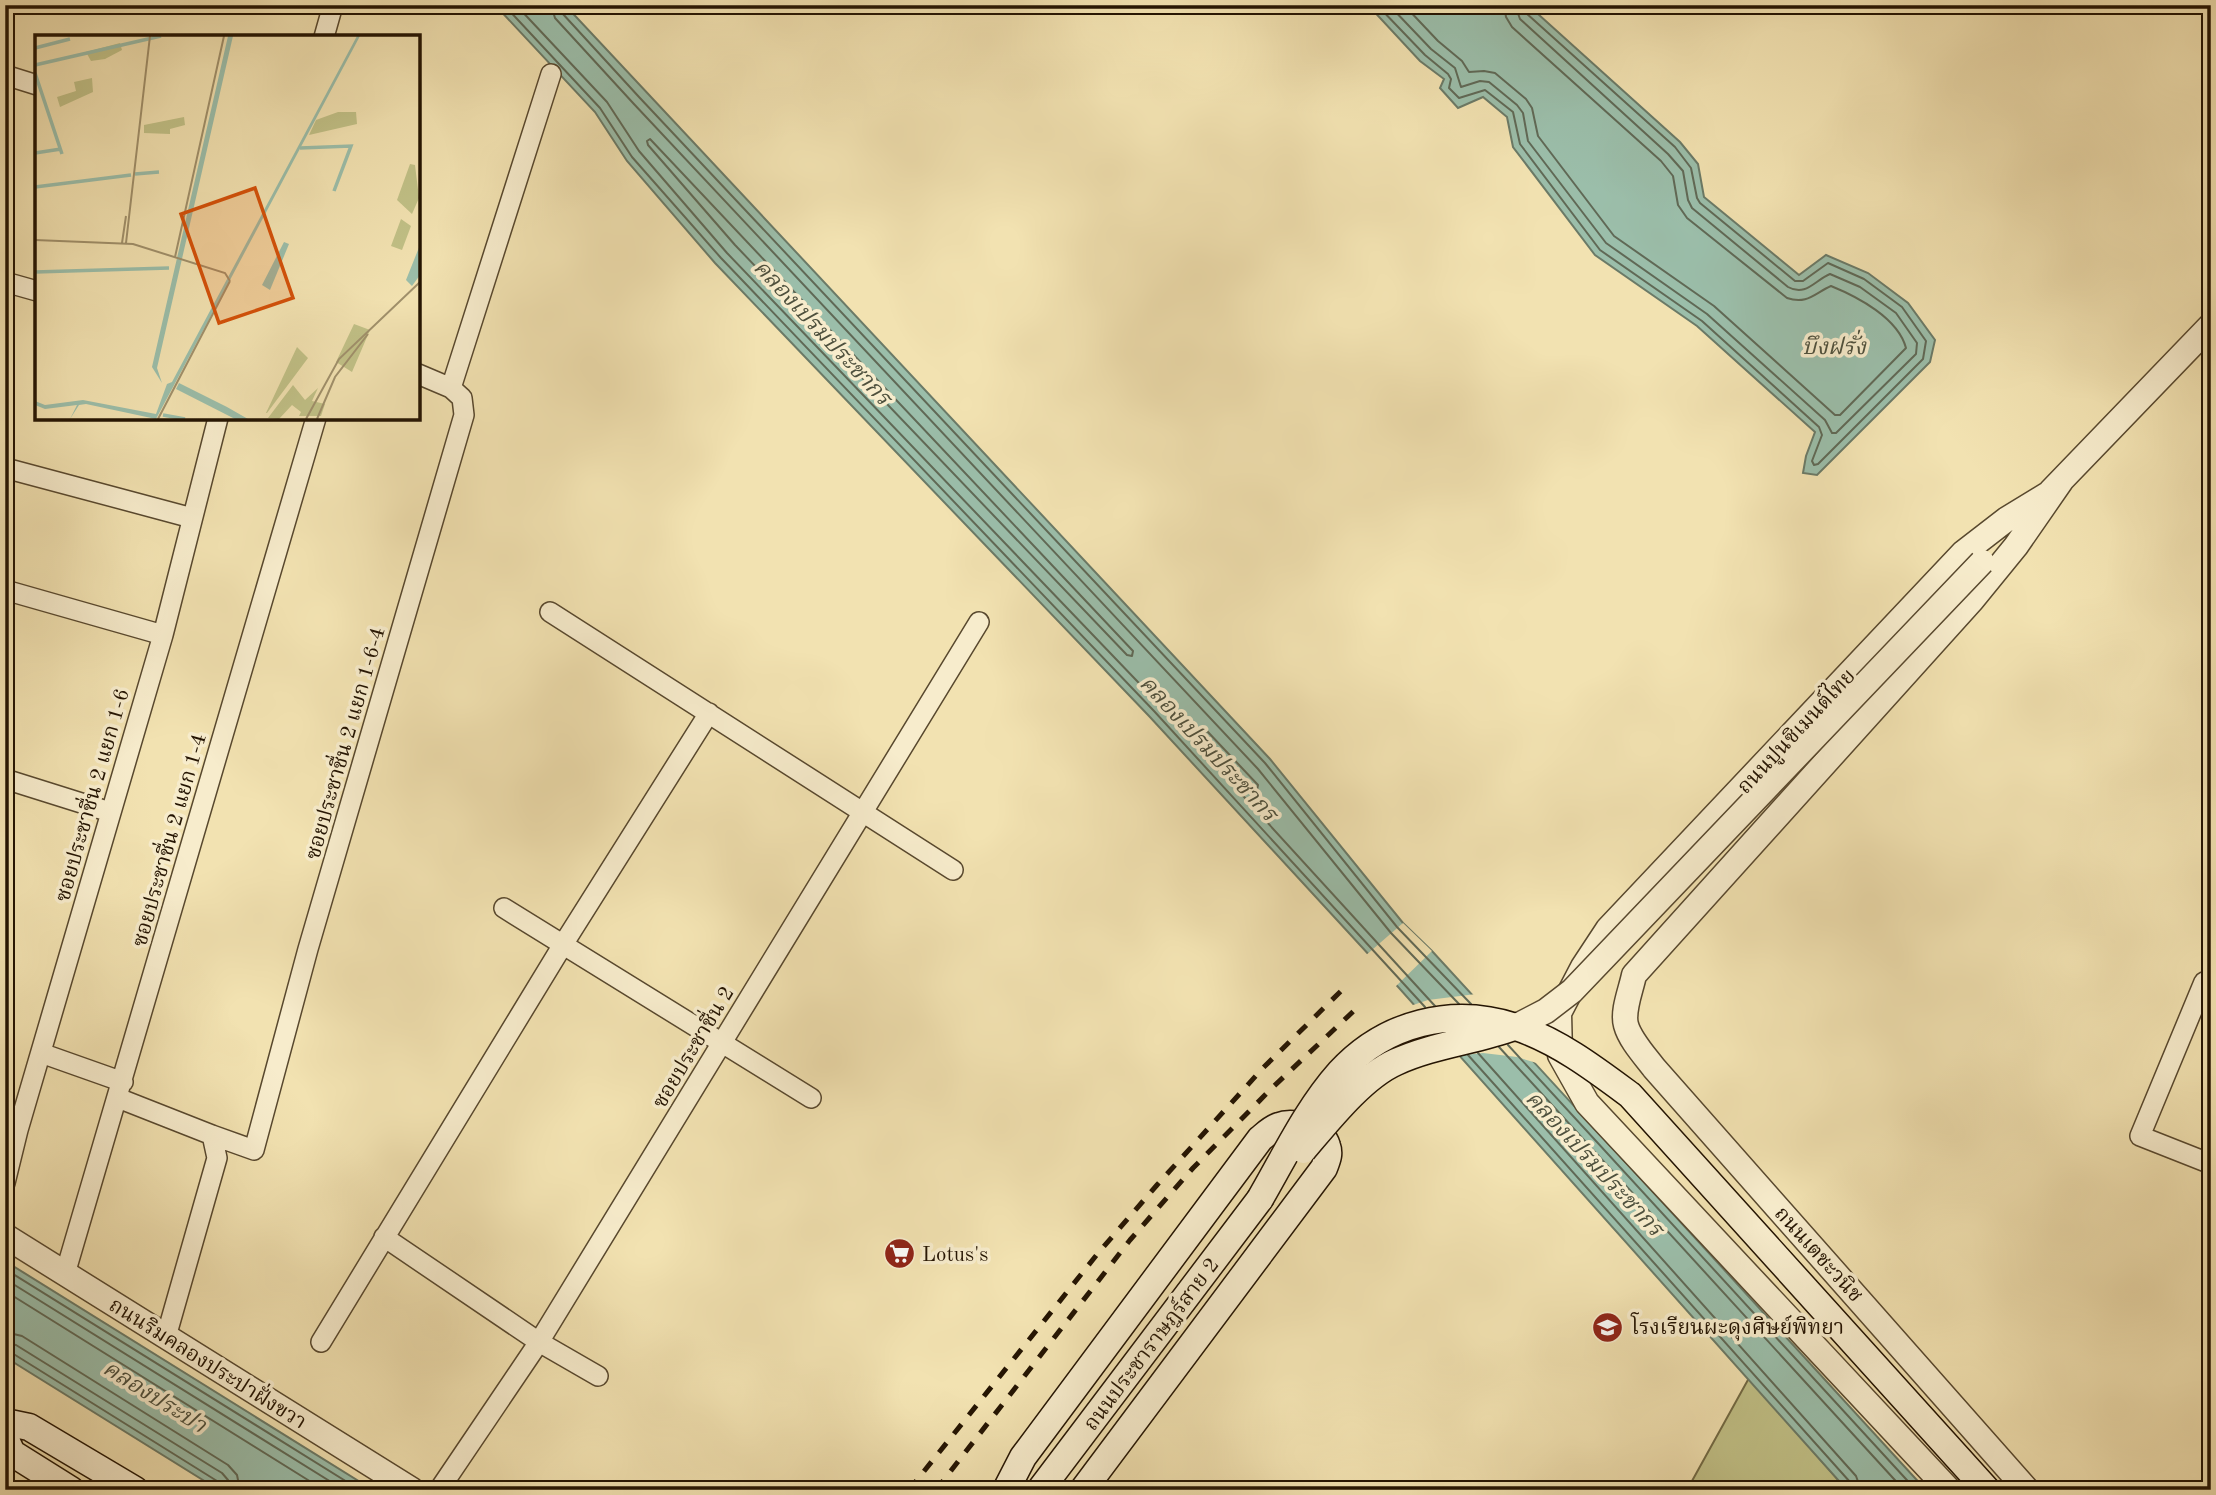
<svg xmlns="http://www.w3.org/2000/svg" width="2216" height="1495" font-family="'Old Standard TT','Noto Serif Thai',serif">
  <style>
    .green { fill: #c1c187; stroke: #726a44; stroke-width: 2 }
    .water { fill: #9bbeaa; stroke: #6b7a67; stroke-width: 2 }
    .pier { fill: #f2e2b1 }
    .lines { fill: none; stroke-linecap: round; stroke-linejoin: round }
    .shore { stroke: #606956; stroke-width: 2 }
    .minor-casing { stroke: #58482e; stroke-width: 22 }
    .tertiary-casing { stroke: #58482e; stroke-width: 27 }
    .secondary-casing { stroke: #241402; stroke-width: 29 }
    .minor { stroke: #f7eccc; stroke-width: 19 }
    .tertiary { stroke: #f7eccc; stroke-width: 24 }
    .secondary { stroke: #f7eccc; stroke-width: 26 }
    .rail { stroke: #241402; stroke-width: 5; stroke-dasharray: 12 12; stroke-linecap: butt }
    .tertiary-bridge-casing { stroke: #58482e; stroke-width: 27; stroke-linecap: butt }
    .secondary-bridge-casing { stroke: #241402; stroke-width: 29; stroke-linecap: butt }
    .tertiary-bridge { stroke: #f7eccc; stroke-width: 24 }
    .secondary-bridge { stroke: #f7eccc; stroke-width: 26 }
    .labels { text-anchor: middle; stroke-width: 7; stroke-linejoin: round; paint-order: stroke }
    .street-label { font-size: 21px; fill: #241402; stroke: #f7eccc }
    .poi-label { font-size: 21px; fill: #241402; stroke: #f7eccc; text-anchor: start }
    .water-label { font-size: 23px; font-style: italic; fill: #4e503d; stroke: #f7eccc }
    .inset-river { fill: none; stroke: #9bbeaa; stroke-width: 3.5 }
    .inset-road { fill: none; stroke: #a0906b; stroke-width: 2 }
    .view { fill: #d4520b; fill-opacity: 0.15; stroke: #d4520b; stroke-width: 3.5 }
    .inset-edge { fill: none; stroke: #241402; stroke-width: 3.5 }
  </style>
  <rect width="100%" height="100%" fill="#f2e2b1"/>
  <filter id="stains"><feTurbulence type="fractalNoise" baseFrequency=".00286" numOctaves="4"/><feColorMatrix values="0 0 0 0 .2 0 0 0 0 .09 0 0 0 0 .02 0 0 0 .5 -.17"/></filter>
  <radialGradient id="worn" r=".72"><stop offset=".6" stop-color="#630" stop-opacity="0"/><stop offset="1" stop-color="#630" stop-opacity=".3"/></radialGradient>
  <path class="green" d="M1749 1378 1841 1483 1836 1490H1687Z"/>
  <path class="water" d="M495 5H565L1270 759 1403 923 1432 951 1926 1490H1847L1383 970 1149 716 715 263 627 161 595 112Z
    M1368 5H1528L1680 142 1698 164 1704 197 1799 275 1826 255 1868 273 1908 303 1935 340 1930 362 1817 475 1803 473 1806 456 1815 432 1697 326 1595 255 1513 147 1507 117 1483 97 1458 108 1440 88 1444 79 1420 61Z
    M5 1261 373 1490H219L5 1357Z"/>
  <path class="pier" d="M1403 923 1432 951 1394 988 1365 956Z
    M1476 994 1540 1064 1517 1057 1483 1053 1455 1056 1410 1006 1428 1000Z"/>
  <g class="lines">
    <path class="shore" d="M504 5 600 108 632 157 721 258 1154 711 1425 1007
      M516 5 607 102 639 151 727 253 1160 705 1435 1006
      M551 5 555 18 633 103 1258 769 1391 933 1459 1004
      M560 5 562 13 639 97 1265 763 1397 927 1471 1004
      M1377 5 1425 55 1448 74 1451 79 1449 88 1459 98 1485 90 1513 112 1520 144 1600 250 1702 321 1819 427 1822 435 1812 461 1814 465 1818 464 1923 359 1926 341 1902 307 1864 279 1828 263 1803 281H1795L1700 203 1697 198 1691 168 1675 147 1526 13 1524 5
      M1389 5 1431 49 1455 68 1461 87 1480 81 1489 82 1517 105 1523 113 1528 141 1606 243 1707 314 1825 420 1832 433H1836L1916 354 1917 343 1896 313 1860 287 1830 274C1815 280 1806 297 1788 287L1692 208 1688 200 1683 171 1668 154 1520 19 1515 5
      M1404 5 1438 41 1462 61 1469 72 1484 71 1495 73 1526 99 1532 108 1538 136 1614 236 1714 306 1835 415H1840L1906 348C1898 318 1858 297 1831 286 1815 293 1807 305 1787 298L1687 218 1678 205 1673 176 1661 161 1512 27 1506 17 1504 5
      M650 139 1133 651 1132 656 1127 655 735 245 648 145 647 141Z
      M1207 731 1258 785 1257 790 1252 789 1204 737 1203 733Z
      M1508 1045 1916 1490
      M1499 1047 1904 1490
      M1478 1053 1856 1476 1861 1490
      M1468 1055 1850 1482 1852 1490
      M5 1269 360 1490
      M5 1279 344 1490
      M5 1291 324 1490
      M5 1332 22 1336 228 1465 237 1475 240 1490
      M5 1343 16 1345 222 1473 228 1480 230 1490
      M5 1352 12 1353 217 1481 221 1490"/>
    <defs>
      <path id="minor" d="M324 37 333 5
        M5 75 37 85
        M5 282 37 291
        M451 388 551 74
        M5 468 192 518
        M5 590 163 635
        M550 612 953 870
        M5 779 110 812
        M504 908 811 1098
        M2211 985 2204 982 2140 1136 2211 1164
        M41 1053 123 1082
        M118 1098 212 1135 217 1158 166 1337
        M212 1135 254 1150 308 949 464 415 462 398 451 388 418 374
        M5 1183 18 1130 163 635 218 418
        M384 1237 539 1342 598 1376
        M65 1274 316 418
        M321 1342 564 943 709 713
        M439 1490 539 1342 979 622"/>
      <path id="tertiary" d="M2051 491 2211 325
        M5 1236 412 1490
        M1949 1490 1587 1103 1560 1055 1559 1013 1583 967 1608 929 1963 553 2007 519 2048 494
        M2027 1490 1654 1068C1645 1056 1630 1040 1626 1025 1622 1011 1631 990 1634 975L1972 600 2016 546 2061 481"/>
      <path id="secondary" d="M5 1422 29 1427 135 1490
        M5 1438 12 1453 71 1490
        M1006 1490 1023 1457 1260 1139C1266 1134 1272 1128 1279 1126 1294 1120 1322 1129 1327 1146 1330 1154 1327 1160 1324 1168L1083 1490
        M1040 1490 1260 1199"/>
    </defs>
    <use href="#minor" class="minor-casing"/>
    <use href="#tertiary" class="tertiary-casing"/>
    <use href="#secondary" class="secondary-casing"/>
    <use href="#minor" class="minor"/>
    <use href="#tertiary" class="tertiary"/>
    <use href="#secondary" class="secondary"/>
    <path class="rail" d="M909 1490 1099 1252 1157 1185 1263 1068 1343 989
      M936 1490 1130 1240 1193 1168 1273 1087 1359 1006"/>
    <defs>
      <path id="tertiary-bridge" d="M1515 1027 1546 1011 1572 991 1982 562"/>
      <path id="secondary-bridge" d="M1303 1150C1327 1122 1362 1077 1396 1062 1433 1045 1475 1041 1514 1027
        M1260 1199C1285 1156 1307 1109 1340 1072 1385 1023 1452 1006 1516 1027 1558 1041 1595 1069 1630 1095L1987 1490"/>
    </defs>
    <use href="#tertiary-bridge" class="tertiary-bridge-casing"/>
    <use href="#secondary-bridge" class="secondary-bridge-casing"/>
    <use href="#tertiary-bridge" class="tertiary-bridge"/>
    <use href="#secondary-bridge" class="secondary-bridge"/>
  </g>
  <defs>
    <symbol id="supermarket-disc" viewBox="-11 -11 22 22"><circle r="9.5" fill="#8f2418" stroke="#f7eccc"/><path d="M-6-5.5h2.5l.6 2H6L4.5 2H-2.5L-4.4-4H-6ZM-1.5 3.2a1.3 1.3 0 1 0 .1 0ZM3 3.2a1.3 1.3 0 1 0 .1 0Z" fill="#fff"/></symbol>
    <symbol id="school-disc" viewBox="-11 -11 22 22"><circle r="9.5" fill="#8f2418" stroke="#f7eccc"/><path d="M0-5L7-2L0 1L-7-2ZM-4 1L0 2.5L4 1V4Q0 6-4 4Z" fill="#fff"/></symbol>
  </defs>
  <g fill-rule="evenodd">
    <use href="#supermarket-disc" x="882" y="1236" width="35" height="35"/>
    <use href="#school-disc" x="1590" y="1310" width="35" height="35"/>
  </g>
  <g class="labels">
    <g class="street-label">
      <text transform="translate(1796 731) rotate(-47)" y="7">ถนนปูนซิเมนต์ไทย</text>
      <text transform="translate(345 743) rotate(-74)" y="7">ซอยประชาชื่น 2 แยก 1-6-4</text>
      <text transform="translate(92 795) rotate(-74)" y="7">ซอยประชาชื่น 2 แยก 1-6</text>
      <text transform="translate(169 840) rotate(-74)" y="7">ซอยประชาชื่น 2 แยก 1-4</text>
      <text transform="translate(693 1047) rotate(-59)" y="7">ซอยประชาชื่น 2</text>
      <text transform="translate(1819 1254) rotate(48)" y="7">ถนนเตชะวนิช</text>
      <text transform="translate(1151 1344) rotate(-53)" y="7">ถนนประชาราษฎร์สาย 2</text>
      <text transform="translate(208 1363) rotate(32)" y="7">ถนนริมคลองประปาฝั่งขวา</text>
    </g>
    <g class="poi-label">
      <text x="922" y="1261">Lotus's</text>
      <text x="1631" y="1334">โรงเรียนผะดุงศิษย์พิทยา</text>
    </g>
    <g class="water-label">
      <text transform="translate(823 332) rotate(47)" y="8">คลองเปรมประชากร</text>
      <text x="1834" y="354">บึงฝรั่ง</text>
      <text transform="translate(1209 748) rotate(47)" y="8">คลองเปรมประชากร</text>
      <text transform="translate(1595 1163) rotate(47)" y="8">คลองเปรมประชากร</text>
      <text transform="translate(155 1396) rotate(32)" y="8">คลองประปา</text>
    </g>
  </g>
  <g transform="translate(35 35)">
    <rect width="385" height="385" fill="#f2e2b1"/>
    <path d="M149 82 150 90 135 94V99L109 98V90ZM375 129 380 130 384 163 377 179 362 165ZM366 184 376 191 367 215 356 211ZM319 289 335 295 317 337 301 327ZM262 312 273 323 232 378H231ZM258 350 270 365 283 353 277 366 290 369 286 381H264L266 377 257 370 244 384 233 383Z" fill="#c1c187"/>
    <path d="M85 8 87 15 70 24 56 26 51 17ZM57 43 58 57 25 72 22 62 41 56 39 47Z" fill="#c1c187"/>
    <path d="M303 77H321L322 89 274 100 281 85Z" fill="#c1c187"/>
    <path d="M193 1H198L122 333 127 348 117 332ZM322 1H325L121 384 51 369 44 370 35 384 42 370 10 374 0 370V366L10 370 48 365 121 379 132 349 137 347ZM249 207 254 209 235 255 227 250ZM385 210V240L377 251 371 245ZM144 348 192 372 213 384H200L141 354Z" fill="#9bbeaa"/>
    <path class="inset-river" d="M0 13 35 4M0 30 126 1M0 38 27 119M265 113 316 111 299 156M0 118 26 114M100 139 124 137M0 152 96 140M0 237 134 233M128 380 150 384"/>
    <path class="inset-road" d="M0 205 98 209 190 238 195 246M87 208 91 181M91 208 115 1M140 222 189 1M123 384 195 246M271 384 304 324 385 247M282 384 300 342 333 299"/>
    <path class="view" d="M220 153 258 263 184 288 146 179Z"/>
    <rect width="385" height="385" class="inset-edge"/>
  </g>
  <rect width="2216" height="1495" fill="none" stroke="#f2e2b1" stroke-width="28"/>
  <rect x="7" y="7" width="2202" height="1481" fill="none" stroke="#241402" stroke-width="3.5"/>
  <rect x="14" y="14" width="2188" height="1467" fill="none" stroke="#241402" stroke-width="2"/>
  <rect width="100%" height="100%" filter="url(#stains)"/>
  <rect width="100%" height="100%" fill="url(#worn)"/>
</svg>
